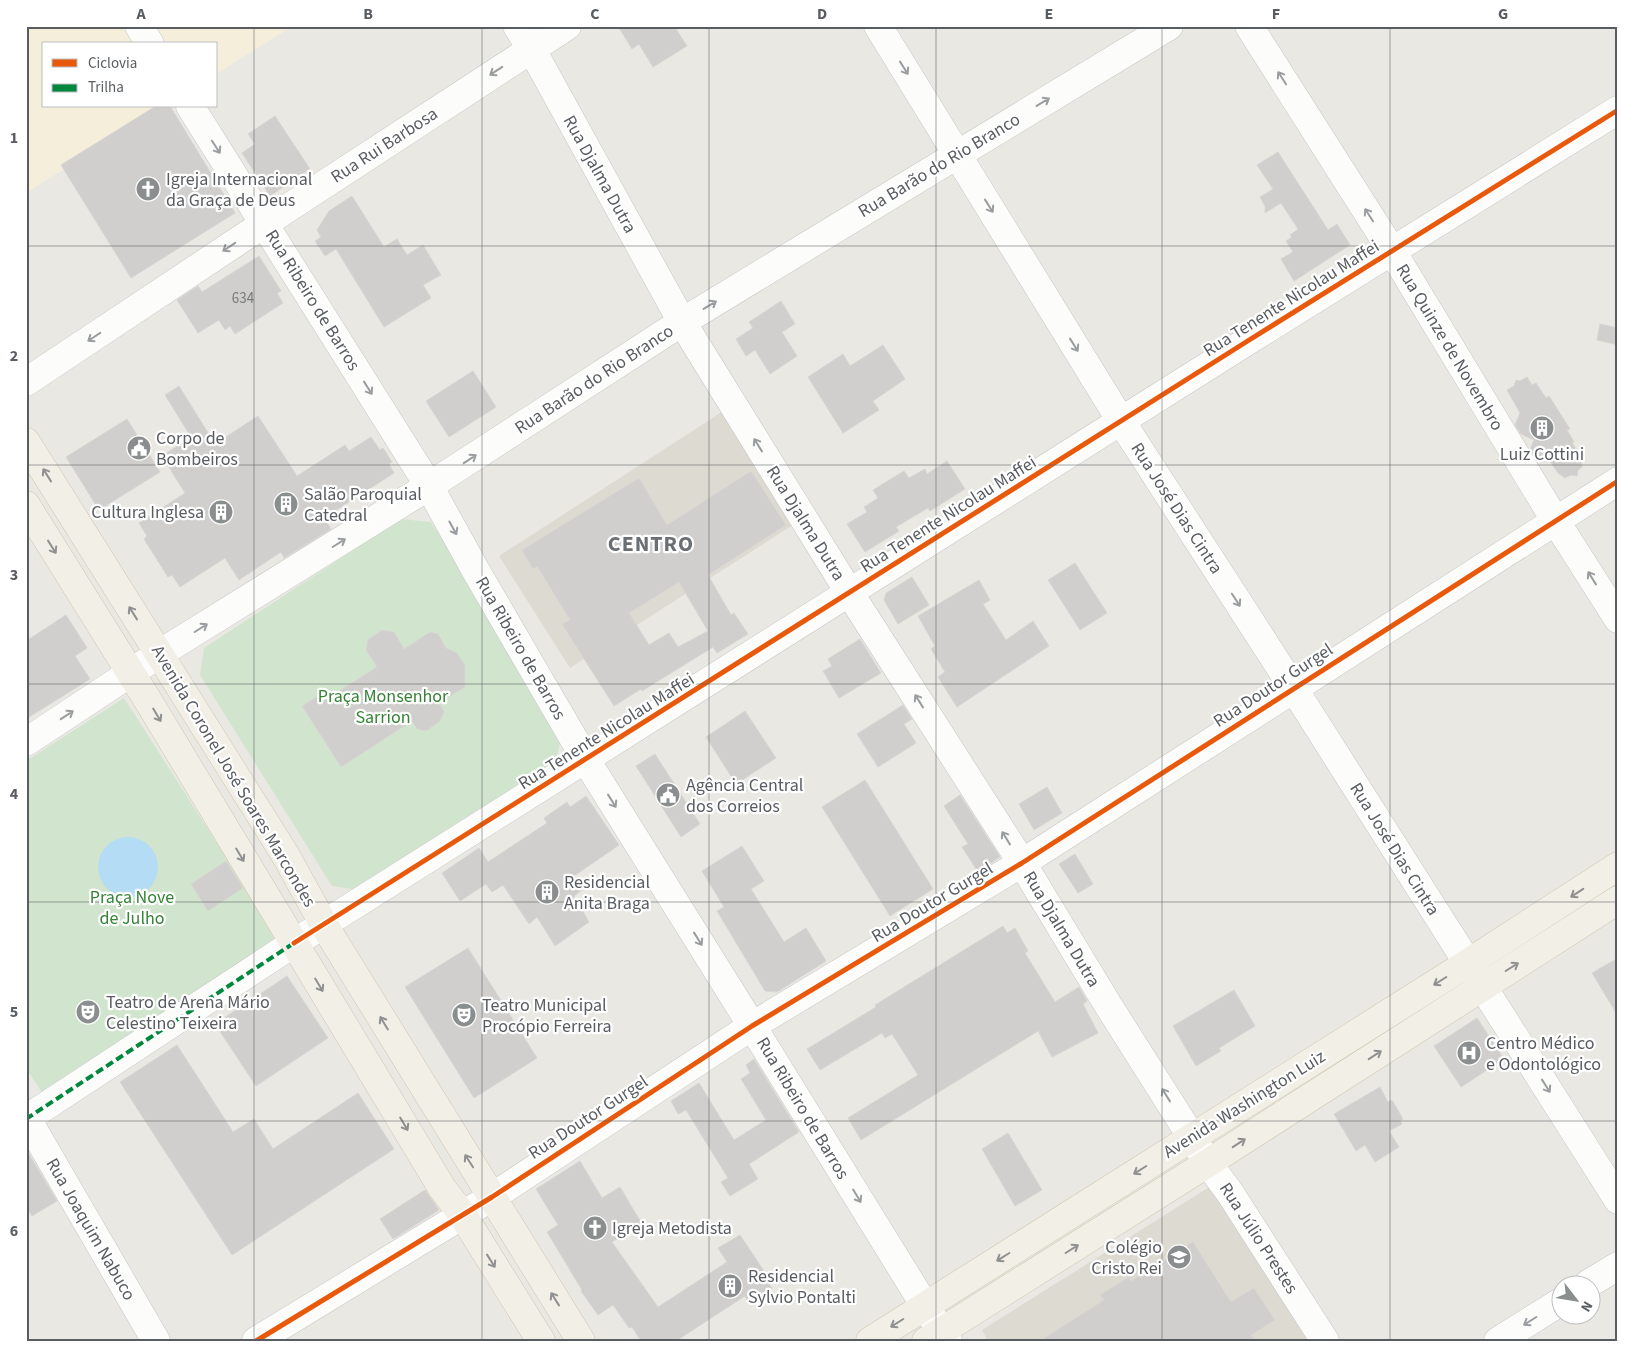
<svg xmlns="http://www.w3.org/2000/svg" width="1644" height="1367" font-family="'Source Sans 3',sans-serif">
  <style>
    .commercial { fill: #f4eedb }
    .education { fill: #dddad2 }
    .green { fill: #d1e5ce }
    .water { fill: #b5dcf5 }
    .building { fill: #d0cfcd; stroke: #d8d6d2; fill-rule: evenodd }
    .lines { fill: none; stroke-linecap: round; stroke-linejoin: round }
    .minor-casing { stroke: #c6c6c5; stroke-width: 29 }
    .major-casing { stroke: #d1c7b1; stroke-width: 29 }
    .minor { stroke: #fcfcfb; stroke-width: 28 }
    .major { stroke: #f2efe6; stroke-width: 28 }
    .quiet { stroke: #00873e; stroke-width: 4; stroke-dasharray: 8 4; stroke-linecap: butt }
    .cycleway-casing { stroke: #fff; stroke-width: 8 }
    .cycleway { stroke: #e8590c; stroke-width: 5 }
    .oneway { stroke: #9a9d9f }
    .oneway2 { stroke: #8f9090 }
    .grid { fill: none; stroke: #595d61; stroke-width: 1; stroke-opacity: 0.55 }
    .labels { text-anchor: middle; stroke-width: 4.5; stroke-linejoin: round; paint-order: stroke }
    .number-label { font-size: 15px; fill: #787b7d }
    .street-label { font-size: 18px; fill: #595d61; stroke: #fff }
    .poi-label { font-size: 18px; fill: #595d61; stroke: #fff; text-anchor: start }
    .park-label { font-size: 18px; fill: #368337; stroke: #fff }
    .district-label { font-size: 22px; font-weight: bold; letter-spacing: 1px; fill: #6a6f73; stroke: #fff }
    .neatline { fill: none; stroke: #595d61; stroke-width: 2 }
    .grid-label { font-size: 16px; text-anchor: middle; font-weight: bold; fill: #595d61 }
  </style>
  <rect width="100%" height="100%" fill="#e9e8e3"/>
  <path class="commercial" d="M26 26H293L216 74V44H44V106H165L26 193Z"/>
  <path class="education" d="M728 408 799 521 570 668 499 556Z
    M1214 1184 1311 1341H988L982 1330Z"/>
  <path class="green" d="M401 519 431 522 563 732 556 759 358 890 332 886 200 675 204 648Z
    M124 698 279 940 43 1094 26 1068V761Z"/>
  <path class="water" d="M98 867a30 30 0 1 1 60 0a30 30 0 1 1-60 0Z"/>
  <path class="building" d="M618 26H674L687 46 653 67 639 44 632 49Z
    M156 106H170L235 213 131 278 61 165Z
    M275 116 310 169 270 196 242 153 255 144 248 134Z
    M1278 152 1328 230 1337 224 1350 245 1294 281 1281 259 1293 252 1286 241 1292 237 1290 235 1298 229 1281 203 1265 213V206L1260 197 1273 189 1257 165Z
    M352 196 384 247 397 239 407 255 423 245 441 275 423 285 431 298 384 327 336 249 325 256 315 241 321 237 317 230 329 211Z
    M259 256 281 291 277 293 283 303 235 334 230 326 225 330 219 320 198 333 177 300 198 286 202 292Z
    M781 301 795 324 782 332 797 356 770 374 755 350 746 356 736 339 753 328 749 322Z
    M1600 324 1618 328V345L1597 340Z
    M883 345 905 379 873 401 879 410 843 433 808 377 843 354 850 366Z
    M473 371 496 407 449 437 426 401Z
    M1527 377 1532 385 1536 383 1546 398 1549 396 1570 429 1567 430 1574 442 1572 443 1580 454 1582 467 1578 470 1577 476 1571 475 1565 478 1558 473 1545 454 1536 458 1530 449 1534 440 1521 434 1515 425 1520 413 1507 390 1514 386 1516 380 1520 381Z
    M179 386 215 444 258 416 297 476 345 445 349 451 371 437 380 450 383 448 392 462 389 464 394 473 324 518 331 529 284 558 281 552 239 580 225 558 180 587 172 575 168 577 144 539 147 536 139 523 185 493 162 456 191 437 165 395Z
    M127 419 160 472 99 510 66 457Z
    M947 461 965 489 930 511 928 508 896 527 899 531 865 552 847 524 867 512 864 507 878 498 873 490 904 471 909 478 925 469 927 474Z
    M751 471 786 525 708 575 731 615 734 613 748 634 717 653 713 647 642 691 641 689 614 706 562 624 570 620 537 566 533 569 522 550 639 478 667 525ZM679 582 708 631 678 647 669 633 649 645 629 613Z
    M1075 563 1107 613 1080 630 1048 580Z
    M912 577 929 605 898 624 884 600 886 593Z
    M979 580 990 600 983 604 1006 640 1033 621 1049 646 957 707 938 677 945 672 931 649 935 646 918 616Z
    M66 615 87 648 75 656 90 679 26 719V641Z
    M382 630 394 632 404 649 430 632 438 634 446 648 457 653 465 665V687L439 703 444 712 440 721 426 731 417 729 412 721 341 767 302 706 318 696 322 702 377 667 366 650 368 640Z
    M860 639 881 673 839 698 823 671 832 666 828 659Z
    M903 705 912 719 904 724 916 743 878 767 857 734Z
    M745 711 776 758 736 784 706 737Z
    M655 754 700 824 681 837 636 766Z
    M865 780 933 889 890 916 822 807Z
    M1047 787 1062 813 1034 830 1019 804Z
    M960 795 1000 857 978 872 962 847 968 844 944 806Z
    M586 796 619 845 574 876 582 890 574 896 589 922 555 946 537 917 529 924 503 885 492 892 486 884 460 901 442 873 479 848 488 862 547 823 544 818 567 802 570 807Z
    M742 846 764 881 751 889 784 942 806 928 826 961 777 992 765 991 717 911 724 907 702 871Z
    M1075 854 1093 884 1078 893 1059 864Z
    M226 861 243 888 208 911 191 884Z
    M1003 926 1007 933 1015 928 1028 951 1025 953 1055 1002 1079 987 1087 1001 1083 1004 1098 1033 1052 1057 1038 1031 861 1140 848 1118 918 1075 892 1034 885 1038 882 1033 820 1070 807 1049 876 1007 875 1005Z
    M468 948 537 1058 474 1098 405 987Z
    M1618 958V1016L1592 973Z
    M287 976 328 1038 256 1086 215 1024Z
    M1234 990 1255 1026 1219 1048 1221 1051 1196 1066 1173 1026Z
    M1477 1018 1504 1059 1461 1087 1434 1046Z
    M177 1045 233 1132 254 1119 273 1149 358 1093 394 1149 232 1255 120 1082Z
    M754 1059 799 1132 749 1164 758 1179 730 1196 721 1182 728 1178 686 1110 678 1114 671 1101 699 1083 734 1140 766 1120 741 1079 750 1073 746 1065Z
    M1380 1087 1388 1102 1392 1100 1403 1119 1400 1121 1402 1124 1389 1131 1399 1147 1375 1162 1365 1145 1356 1151 1334 1114Z
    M1008 1133 1042 1190 1015 1206 982 1149Z
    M26 1149 57 1201 32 1216 26 1206Z
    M580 1161 602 1198 620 1187 642 1224 612 1242 658 1307 727 1262 718 1248 740 1235 772 1283 769 1284 772 1288 749 1303 745 1296 676 1341H641L632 1327 629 1328 613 1305 598 1315 581 1291 582 1290 547 1232 558 1225 536 1189Z
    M425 1190 439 1210 393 1239 380 1219Z
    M1193 1242 1231 1302 1254 1288 1275 1320 1251 1335 1255 1341H1040L1104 1300 1100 1295 1129 1277 1131 1281Z"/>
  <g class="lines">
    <defs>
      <path id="minor" d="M139 26 150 44
        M517 26 531 48 682 322 849 592 1022 863 1108 1005 1208 1163 1230 1193 1325 1341
        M878 26 1121 421 1294 689 1618 1200
        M1249 26 1392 251 1555 520 1618 619
        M190 106 429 486 476 571 586 760 752 1026 925 1306 948 1341
        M26 382 265 223 567 26
        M26 742 159 654 429 486 682 322 1169 26
        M26 1117 156 1341
        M26 1119 294 943 1246 342 1618 110
        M1588 1284 1618 1266
        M256 1341 492 1197 752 1026 1022 863 1618 481
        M1498 1341 1562 1301"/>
      <path id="major" d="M26 442 286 856 324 925 581 1341
        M26 505 147 699 442 1188 462 1214 541 1341
        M870 1341 1468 963 1618 866
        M926 1341 1208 1163 1618 900"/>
    </defs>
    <use href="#minor" class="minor-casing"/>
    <use href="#major" class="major-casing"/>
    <use href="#minor" class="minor"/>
    <use href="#major" class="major"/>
    <path class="quiet" d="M26 1119 294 943"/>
    <defs>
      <path id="cycleway" d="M294 943 1246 342 1618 110
        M256 1341 492 1197 752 1026 1022 863 1618 481"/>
    </defs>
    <use href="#cycleway" class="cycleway-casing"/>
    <use href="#cycleway" class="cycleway"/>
  </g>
  <defs><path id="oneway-shaft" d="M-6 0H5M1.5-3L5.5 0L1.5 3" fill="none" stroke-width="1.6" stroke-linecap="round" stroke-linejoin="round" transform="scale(1.25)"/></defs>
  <g class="oneway">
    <use href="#oneway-shaft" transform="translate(904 68) rotate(58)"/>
    <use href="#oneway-shaft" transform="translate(496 71) rotate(147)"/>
    <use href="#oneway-shaft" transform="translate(1282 78) rotate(-123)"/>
    <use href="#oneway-shaft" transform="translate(1043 102) rotate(-31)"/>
    <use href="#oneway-shaft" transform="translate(216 147) rotate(57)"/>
    <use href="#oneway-shaft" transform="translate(989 206) rotate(58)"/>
    <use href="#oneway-shaft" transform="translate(1369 215) rotate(-123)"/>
    <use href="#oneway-shaft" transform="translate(229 247) rotate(146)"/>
    <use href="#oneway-shaft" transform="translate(710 305) rotate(-31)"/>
    <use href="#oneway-shaft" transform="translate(94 337) rotate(146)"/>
    <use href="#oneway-shaft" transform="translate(1074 345) rotate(58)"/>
    <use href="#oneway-shaft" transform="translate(368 388) rotate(58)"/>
    <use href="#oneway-shaft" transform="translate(758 445) rotate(-122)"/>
    <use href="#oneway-shaft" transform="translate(470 459) rotate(-33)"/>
    <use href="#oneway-shaft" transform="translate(453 528) rotate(61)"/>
    <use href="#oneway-shaft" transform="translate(339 543) rotate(-32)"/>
    <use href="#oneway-shaft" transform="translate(1592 578) rotate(-122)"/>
    <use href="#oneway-shaft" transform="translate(1236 600) rotate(57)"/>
    <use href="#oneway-shaft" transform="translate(201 628) rotate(-32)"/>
    <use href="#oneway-shaft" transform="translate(919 701) rotate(-122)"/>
    <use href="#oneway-shaft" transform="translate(67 715) rotate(-33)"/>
    <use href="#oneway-shaft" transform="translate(612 801) rotate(58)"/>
    <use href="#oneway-shaft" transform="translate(1006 838) rotate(-122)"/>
    <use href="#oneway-shaft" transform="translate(698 939) rotate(58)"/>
    <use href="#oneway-shaft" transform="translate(1546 1086) rotate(58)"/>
    <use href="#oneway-shaft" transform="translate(1166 1095) rotate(-122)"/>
    <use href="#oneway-shaft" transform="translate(857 1196) rotate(59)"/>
    <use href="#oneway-shaft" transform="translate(1530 1321) rotate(148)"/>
  </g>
  <g class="oneway2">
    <use href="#oneway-shaft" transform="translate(47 475) rotate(-122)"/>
    <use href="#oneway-shaft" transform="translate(52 547) rotate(58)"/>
    <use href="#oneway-shaft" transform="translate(133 613) rotate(-122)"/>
    <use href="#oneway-shaft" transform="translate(157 715) rotate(59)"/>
    <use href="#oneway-shaft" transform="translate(240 855) rotate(59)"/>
    <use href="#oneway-shaft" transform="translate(1577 893) rotate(147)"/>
    <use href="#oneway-shaft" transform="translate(1512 967) rotate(-32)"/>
    <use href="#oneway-shaft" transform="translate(1440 981) rotate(148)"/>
    <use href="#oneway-shaft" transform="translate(319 985) rotate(59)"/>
    <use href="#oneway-shaft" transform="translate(384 1023) rotate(-121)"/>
    <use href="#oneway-shaft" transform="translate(1375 1055) rotate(-33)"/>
    <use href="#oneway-shaft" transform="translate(404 1124) rotate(59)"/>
    <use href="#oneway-shaft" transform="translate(1239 1143) rotate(-33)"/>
    <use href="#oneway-shaft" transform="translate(469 1161) rotate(-123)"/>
    <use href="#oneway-shaft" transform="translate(1140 1170) rotate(148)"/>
    <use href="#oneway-shaft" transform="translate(1072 1249) rotate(-32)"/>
    <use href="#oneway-shaft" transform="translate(1003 1257) rotate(148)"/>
    <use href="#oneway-shaft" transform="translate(491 1261) rotate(58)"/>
    <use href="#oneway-shaft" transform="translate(555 1299) rotate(-122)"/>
    <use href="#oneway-shaft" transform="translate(897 1323) rotate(148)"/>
  </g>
  <path class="grid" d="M254 26V1341M482 26V1341M709 26V1341M936 26V1341M1162 26V1341M1390 26V1341M26 246H1618M26 465H1618M26 684H1618M26 902H1618M26 1121H1618"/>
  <defs>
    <symbol id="church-disc" viewBox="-11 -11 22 22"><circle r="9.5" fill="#8b8e8e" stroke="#fff"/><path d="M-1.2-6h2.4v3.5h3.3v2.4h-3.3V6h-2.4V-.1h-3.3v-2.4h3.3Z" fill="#fff"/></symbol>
    <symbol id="building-disc" viewBox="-11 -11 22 22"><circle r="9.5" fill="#8b8e8e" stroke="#fff"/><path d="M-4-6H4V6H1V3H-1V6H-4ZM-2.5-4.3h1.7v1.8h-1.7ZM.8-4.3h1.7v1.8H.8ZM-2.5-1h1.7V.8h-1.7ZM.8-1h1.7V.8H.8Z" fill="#fff"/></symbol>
    <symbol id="civic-disc" viewBox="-11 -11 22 22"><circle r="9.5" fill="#8b8e8e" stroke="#fff"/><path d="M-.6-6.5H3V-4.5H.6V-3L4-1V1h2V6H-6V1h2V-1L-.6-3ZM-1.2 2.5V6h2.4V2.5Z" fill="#fff"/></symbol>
    <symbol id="theatre-disc" viewBox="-11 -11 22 22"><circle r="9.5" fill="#8b8e8e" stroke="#fff"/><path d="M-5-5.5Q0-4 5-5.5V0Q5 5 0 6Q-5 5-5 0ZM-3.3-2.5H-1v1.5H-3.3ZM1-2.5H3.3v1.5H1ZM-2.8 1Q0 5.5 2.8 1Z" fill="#fff"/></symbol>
    <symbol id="hospital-disc" viewBox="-11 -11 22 22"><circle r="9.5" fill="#8b8e8e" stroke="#fff"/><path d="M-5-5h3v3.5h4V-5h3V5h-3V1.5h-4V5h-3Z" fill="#fff"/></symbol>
    <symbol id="school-disc" viewBox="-11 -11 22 22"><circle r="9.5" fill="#8b8e8e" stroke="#fff"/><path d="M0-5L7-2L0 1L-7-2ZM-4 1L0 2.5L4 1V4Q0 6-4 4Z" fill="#fff"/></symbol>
  </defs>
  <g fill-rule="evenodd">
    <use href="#church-disc" x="134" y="175" width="28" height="28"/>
    <use href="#building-disc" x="1528" y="414" width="28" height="28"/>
    <use href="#civic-disc" x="125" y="434" width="28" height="28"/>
    <use href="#building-disc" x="272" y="490" width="28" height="28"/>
    <use href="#building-disc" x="207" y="498" width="28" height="28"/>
    <use href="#civic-disc" x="654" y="781" width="28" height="28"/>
    <use href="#building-disc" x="533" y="878" width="28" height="28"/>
    <use href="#theatre-disc" x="74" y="998" width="28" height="28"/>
    <use href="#theatre-disc" x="450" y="1001" width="28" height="28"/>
    <use href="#hospital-disc" x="1455" y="1039" width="28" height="28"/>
    <use href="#church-disc" x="581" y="1214" width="28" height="28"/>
    <use href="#school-disc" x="1165" y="1243" width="28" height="28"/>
    <use href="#building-disc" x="716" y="1272" width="28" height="28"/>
  </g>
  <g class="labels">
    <g class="number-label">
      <text x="243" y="303">634</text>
    </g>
    <g class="street-label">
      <text transform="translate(384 145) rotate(-33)" y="6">Rua Rui Barbosa</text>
      <text transform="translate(939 165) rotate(-31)" y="6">Rua Barão do Rio Branco</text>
      <text transform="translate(600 174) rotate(61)" y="6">Rua Djalma Dutra</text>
      <text transform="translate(1291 298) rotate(-32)" y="6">Rua Tenente Nicolau Maffei</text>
      <text transform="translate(313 300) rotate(58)" y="6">Rua Ribeiro de Barros</text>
      <text transform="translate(1450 347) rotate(59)" y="6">Rua Quinze de Novembro</text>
      <text transform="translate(594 379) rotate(-33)" y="6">Rua Barão do Rio Branco</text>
      <text transform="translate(1177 508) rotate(57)" y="6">Rua José Dias Cintra</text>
      <text transform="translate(948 514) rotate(-32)" y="6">Rua Tenente Nicolau Maffei</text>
      <text transform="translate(806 523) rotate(58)" y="6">Rua Djalma Dutra</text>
      <text transform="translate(521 648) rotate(60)" y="6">Rua Ribeiro de Barros</text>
      <text transform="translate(1273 685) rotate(-33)" y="6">Rua Doutor Gurgel</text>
      <text transform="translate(606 731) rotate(-32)" y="6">Rua Tenente Nicolau Maffei</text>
      <text transform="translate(234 776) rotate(59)" y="6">Avenida Coronel José Soares Marcondes</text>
      <text transform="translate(1395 849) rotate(58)" y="6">Rua José Dias Cintra</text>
      <text transform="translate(932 902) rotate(-31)" y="6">Rua Doutor Gurgel</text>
      <text transform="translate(1062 929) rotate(59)" y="6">Rua Djalma Dutra</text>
      <text transform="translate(1244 1104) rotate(-32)" y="6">Avenida Washington Luiz</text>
      <text transform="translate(803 1108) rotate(59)" y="6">Rua Ribeiro de Barros</text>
      <text transform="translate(588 1117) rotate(-33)" y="6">Rua Doutor Gurgel</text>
      <text transform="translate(91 1229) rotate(60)" y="6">Rua Joaquim Nabuco</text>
      <text transform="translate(1259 1238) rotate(57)" y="6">Rua Júlio Prestes</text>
    </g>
    <g class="poi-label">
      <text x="166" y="185">Igreja Internacional<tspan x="166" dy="21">da Graça de Deus</tspan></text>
      <text x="156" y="444">Corpo de<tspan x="156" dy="21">Bombeiros</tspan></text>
      <text x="1542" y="460" text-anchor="middle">Luiz Cottini</text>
      <text x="304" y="500">Salão Paroquial<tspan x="304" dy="21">Catedral</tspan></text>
      <text x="204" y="518" text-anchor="end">Cultura Inglesa</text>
      <text x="686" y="791">Agência Central<tspan x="686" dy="21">dos Correios</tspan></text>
      <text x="564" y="888">Residencial<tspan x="564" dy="21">Anita Braga</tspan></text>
      <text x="106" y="1008">Teatro de Arena Mário<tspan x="106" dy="21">Celestino Teixeira</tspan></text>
      <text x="482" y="1011">Teatro Municipal<tspan x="482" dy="21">Procópio Ferreira</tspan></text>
      <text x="1486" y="1049">Centro Médico<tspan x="1486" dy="21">e Odontológico</tspan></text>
      <text x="612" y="1234">Igreja Metodista</text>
      <text x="1162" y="1253" text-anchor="end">Colégio<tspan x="1162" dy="21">Cristo Rei</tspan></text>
      <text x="748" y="1282">Residencial<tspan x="748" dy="21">Sylvio Pontalti</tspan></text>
    </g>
    <g class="park-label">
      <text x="383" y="702">Praça Monsenhor<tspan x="383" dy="21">Sarrion</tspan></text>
      <text x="132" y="903">Praça Nove<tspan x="132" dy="21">de Julho</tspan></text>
    </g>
    <g class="district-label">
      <text x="651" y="551">CENTRO</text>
    </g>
  </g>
  <rect width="1644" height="1367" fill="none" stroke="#ffffff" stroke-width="55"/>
  <rect x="42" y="42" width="175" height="65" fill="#ffffff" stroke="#bdbec0"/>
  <rect x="52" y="59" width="25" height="8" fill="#e8590c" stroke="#bdbec0"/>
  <text x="88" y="68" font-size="15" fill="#595d61">Ciclovia</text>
  <rect x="52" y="84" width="25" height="8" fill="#00873e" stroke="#bdbec0"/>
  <text x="88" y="92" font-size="15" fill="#595d61">Trilha</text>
  <g transform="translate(1576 1300) rotate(121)"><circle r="24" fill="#ffffff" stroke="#bdbec0"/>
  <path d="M0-4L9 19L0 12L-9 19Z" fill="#8b8e8e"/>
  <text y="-8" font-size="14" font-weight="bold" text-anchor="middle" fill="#595d61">N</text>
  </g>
  <rect x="28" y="28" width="1588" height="1312" class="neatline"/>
  <g class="grid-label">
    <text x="141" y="19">A</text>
    <text x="368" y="19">B</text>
    <text x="595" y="19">C</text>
    <text x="822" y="19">D</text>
    <text x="1049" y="19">E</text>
    <text x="1276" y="19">F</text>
    <text x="1503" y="19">G</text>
    <text x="14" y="143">1</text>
    <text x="14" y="361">2</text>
    <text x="14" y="580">3</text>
    <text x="14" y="799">4</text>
    <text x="14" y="1017">5</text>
    <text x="14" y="1236">6</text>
  </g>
</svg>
